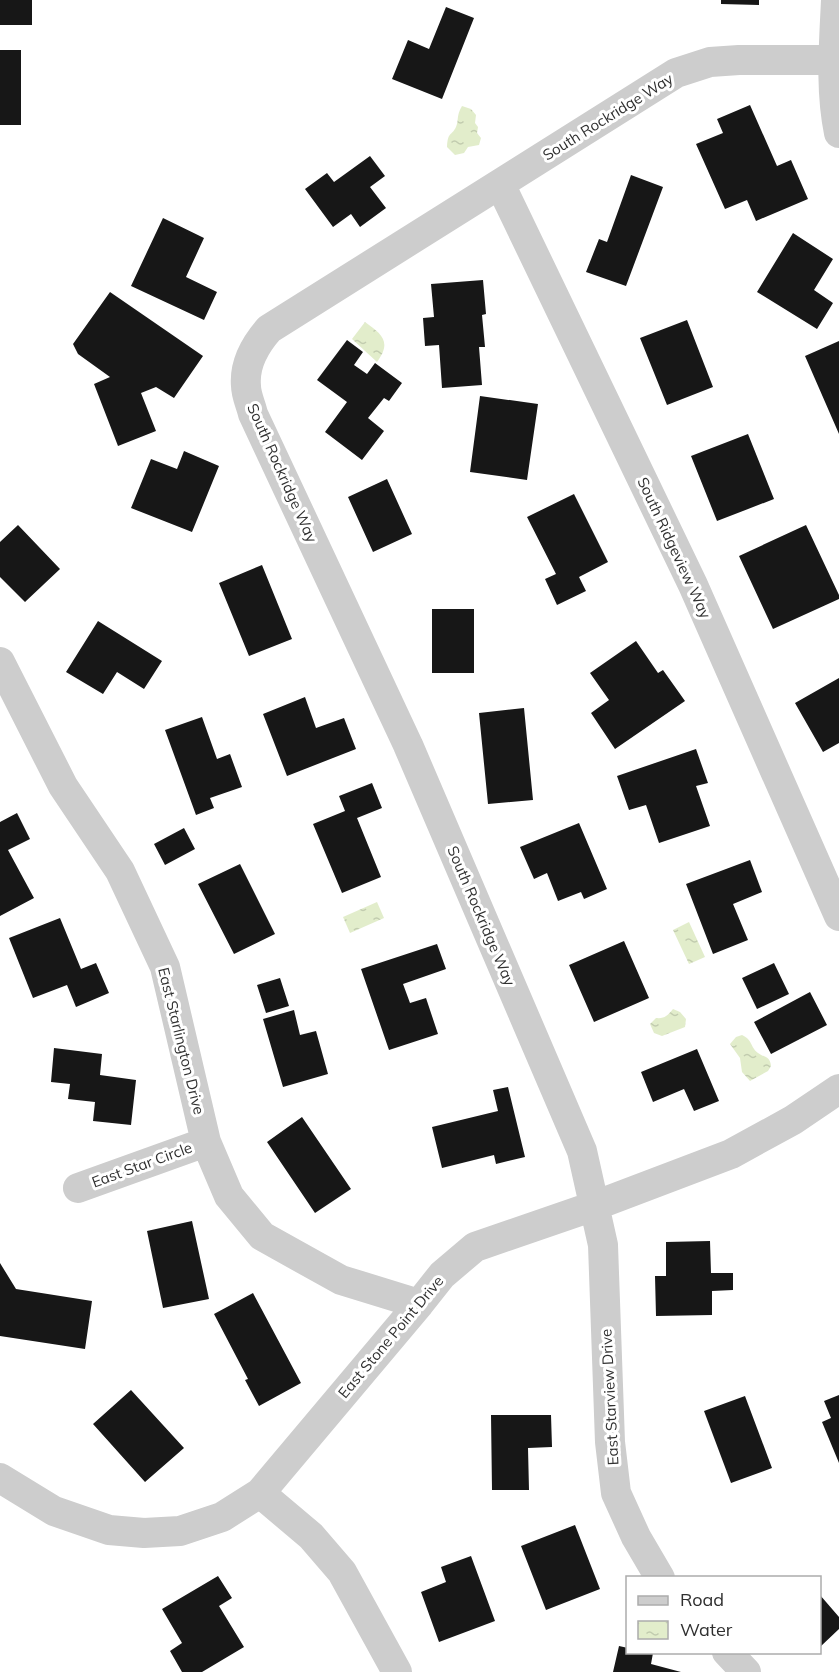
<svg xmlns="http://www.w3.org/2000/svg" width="839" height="1672" font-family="Mulish,sans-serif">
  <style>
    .water { fill: url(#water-ripples) }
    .building { fill: #171717 }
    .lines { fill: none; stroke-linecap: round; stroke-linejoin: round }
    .street { stroke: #cdcdcd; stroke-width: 30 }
    .labels { text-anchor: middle; stroke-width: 6; stroke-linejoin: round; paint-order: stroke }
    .street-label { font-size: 15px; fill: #303030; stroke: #fff }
  </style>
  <defs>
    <pattern id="water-ripples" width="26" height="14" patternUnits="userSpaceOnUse" patternTransform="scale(1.5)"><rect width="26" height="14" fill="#e2edcb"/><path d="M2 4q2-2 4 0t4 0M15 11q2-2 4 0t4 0" fill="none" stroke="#c2ccaf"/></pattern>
  </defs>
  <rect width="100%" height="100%" fill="#fff"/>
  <path class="water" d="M462 106 471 109 476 115 475 123 478 127 477 133 481 138 479 145 468 147 464 153 455 155 447 147C448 131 451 137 456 127 459 120 456 116 462 106Z
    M365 322C382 334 392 342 377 362L352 339Z
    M377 902 384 918 350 933 343 917Z
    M689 922 705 957 689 964 673 930Z
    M673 1009 680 1012 686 1019 685 1027 662 1036 654 1033 650 1024 656 1018C665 1019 668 1015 673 1009Z
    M742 1035C753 1040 750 1047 758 1053 765 1058 770 1056 771 1066L768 1071 750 1081 742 1072 740 1058 730 1044 736 1037Z"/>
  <path class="building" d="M0 0H32V25H0Z
    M721 0H759V5L721 4Z
    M446 7 474 18 442 99 392 79 408 40 429 49Z
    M0 50H21V125H0Z
    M750 105 777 166 791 160 808 199 756 221 747 200 725 209 696 144 723 133 717 119Z
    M370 156 385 176 370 187 386 208 360 227 351 214 333 227 305 189 327 173 334 182Z
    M631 175 663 187 626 286 586 272 599 239 607 242Z
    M163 218 204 238 186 277 217 292 204 320 131 286Z
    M793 233 833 259 814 290 833 303 817 329 757 292Z
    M483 280 486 314 482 315 485 347H479L482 385 442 388 439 345 425 346 423 318 434 317 431 284Z
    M110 292 203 356 174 398 156 387 141 393 156 431 118 446 94 384 110 377 78 354 73 344Z
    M687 320 713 387 667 405 640 338Z
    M347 340 363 352 354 365 367 374 375 363 402 383 389 401 384 398 368 418 384 431 362 460 325 432 347 402 317 380Z
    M839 341V434L805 356Z
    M480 396 538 404 527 480 470 472Z
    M748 434 774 499 717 521 691 456Z
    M184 451 219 466 192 532 131 508 151 459 177 469Z
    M387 479 412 534 373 552 348 497Z
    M574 494 608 562 579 577 586 591 557 605 545 579 556 574 527 517Z
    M18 525 60 569 25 602 0 577V542Z
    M806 525 839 595V599L773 629 739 556Z
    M262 565 292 639 249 656 219 583Z
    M432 609H474V673H432Z
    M98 621 162 661 144 689 117 672 103 694 66 672Z
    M636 641 658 673 663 670 685 701 615 749 591 713 609 700 590 673Z
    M839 678V743L823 752 795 703Z
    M305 697 316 728 344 718 356 749 287 776 263 714Z
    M524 708 533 800 488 804 479 713Z
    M202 717 217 759 230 754 242 787 210 798 214 808 196 815 165 730Z
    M696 749 708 783 696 786 710 826 659 843 646 805 629 810 617 776Z
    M372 783 382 808 357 818 381 877 342 893 313 824 345 811 339 796Z
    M17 813 30 839 8 850 34 898 0 916V822Z
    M579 823 607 889 584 899 581 892 558 901 547 873 534 879 520 847Z
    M184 828 195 849 165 865 154 844Z
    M750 860 762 892 733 904 748 940 713 954 686 884Z
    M240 864 275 934 234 954 198 884Z
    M60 918 81 969 96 963 109 993 76 1007 67 985 33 998 9 938Z
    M624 941 649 998 594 1022 569 965Z
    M437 944 446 969 403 984 410 1003 426 998 438 1034 389 1050 361 969Z
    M774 963 789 994 757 1009 742 978Z
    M280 978 289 1006 266 1013 257 985Z
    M810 992 827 1025 771 1054 754 1022Z
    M294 1010 300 1035 316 1031 328 1074 283 1087 263 1019Z
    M54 1048 102 1054 100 1075 136 1080 131 1125 93 1121 95 1102 68 1099 70 1084 51 1082Z
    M697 1049 719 1101 694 1111 684 1089 653 1102 641 1072Z
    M508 1087 525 1157 496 1164 494 1155 442 1168 432 1127 498 1111 493 1090Z
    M302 1117 351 1189 315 1213 267 1142Z
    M192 1221 209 1299 163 1308 147 1231Z
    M710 1241 711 1273H733V1290L712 1291V1315L656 1316 655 1276H666V1242Z
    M0 1263 16 1289 92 1301 85 1349 0 1336Z
    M253 1293 301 1383 259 1406 245 1380 248 1379 214 1314Z
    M131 1390 184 1448 145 1482 93 1424Z
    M839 1395V1463L822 1422 831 1418 824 1401Z
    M745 1396 772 1468 731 1483 704 1411Z
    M491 1415H551L552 1447 528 1448 529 1490H492Z
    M575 1525 600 1589 546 1610 521 1546Z
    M471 1556 495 1621 439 1642 421 1592 446 1582 441 1567Z
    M218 1576 232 1598 219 1606 244 1647 202 1672H182L170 1651 182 1643 162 1609Z
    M820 1595 839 1617V1629L820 1647Z
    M619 1646 628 1648V1652L653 1653 651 1664 681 1672H613Z"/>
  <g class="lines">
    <path class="street" d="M836 0C834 45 830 89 839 133
      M500 184 693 585 839 916
      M0 662 63 786 120 871 165 967 206 1142 229 1196 262 1236 341 1280 419 1304
      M78 1188 206 1142
      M0 1478 54 1511 109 1530 144 1533 180 1531 222 1517 260 1493 419 1304 442 1275 475 1247 594 1206 731 1154 793 1120 839 1089
      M260 1493 311 1536 342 1572 397 1672
      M660 1578 636 1537 616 1493 610 1442 603 1245 582 1151 408 745 253 414C251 405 246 395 246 386 244 364 255 345 269 329L676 73 710 62 739 60H833
      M727 1652 746 1672"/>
  </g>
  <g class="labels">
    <g class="street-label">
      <text transform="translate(608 117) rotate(-32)" y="5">South Rockridge Way</text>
      <text transform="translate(282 473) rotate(66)" y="5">South Rockridge Way</text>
      <text transform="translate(674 548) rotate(65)" y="5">South Ridgeview Way</text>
      <text transform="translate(481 916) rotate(67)" y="5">South Rockridge Way</text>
      <text transform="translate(181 1041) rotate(76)" y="5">East Starlington Drive</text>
      <text transform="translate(142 1165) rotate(-20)" y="5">East Star Circle</text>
      <text transform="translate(391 1337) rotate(-50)" y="5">East Stone Point Drive</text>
      <text transform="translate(610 1397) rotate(-93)" y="5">East Starview Drive</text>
    </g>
  </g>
  <rect x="626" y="1576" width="195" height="78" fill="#ffffff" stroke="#acacac" stroke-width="1.5"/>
  <rect x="638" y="1596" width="30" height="9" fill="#cdcdcd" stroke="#acacac" stroke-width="1.5"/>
  <text x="680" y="1606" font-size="18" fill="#303030">Road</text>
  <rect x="638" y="1621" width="30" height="18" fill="url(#water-ripples)" stroke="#acacac" stroke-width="1.5"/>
  <text x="680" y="1636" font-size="18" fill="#303030">Water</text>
</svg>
